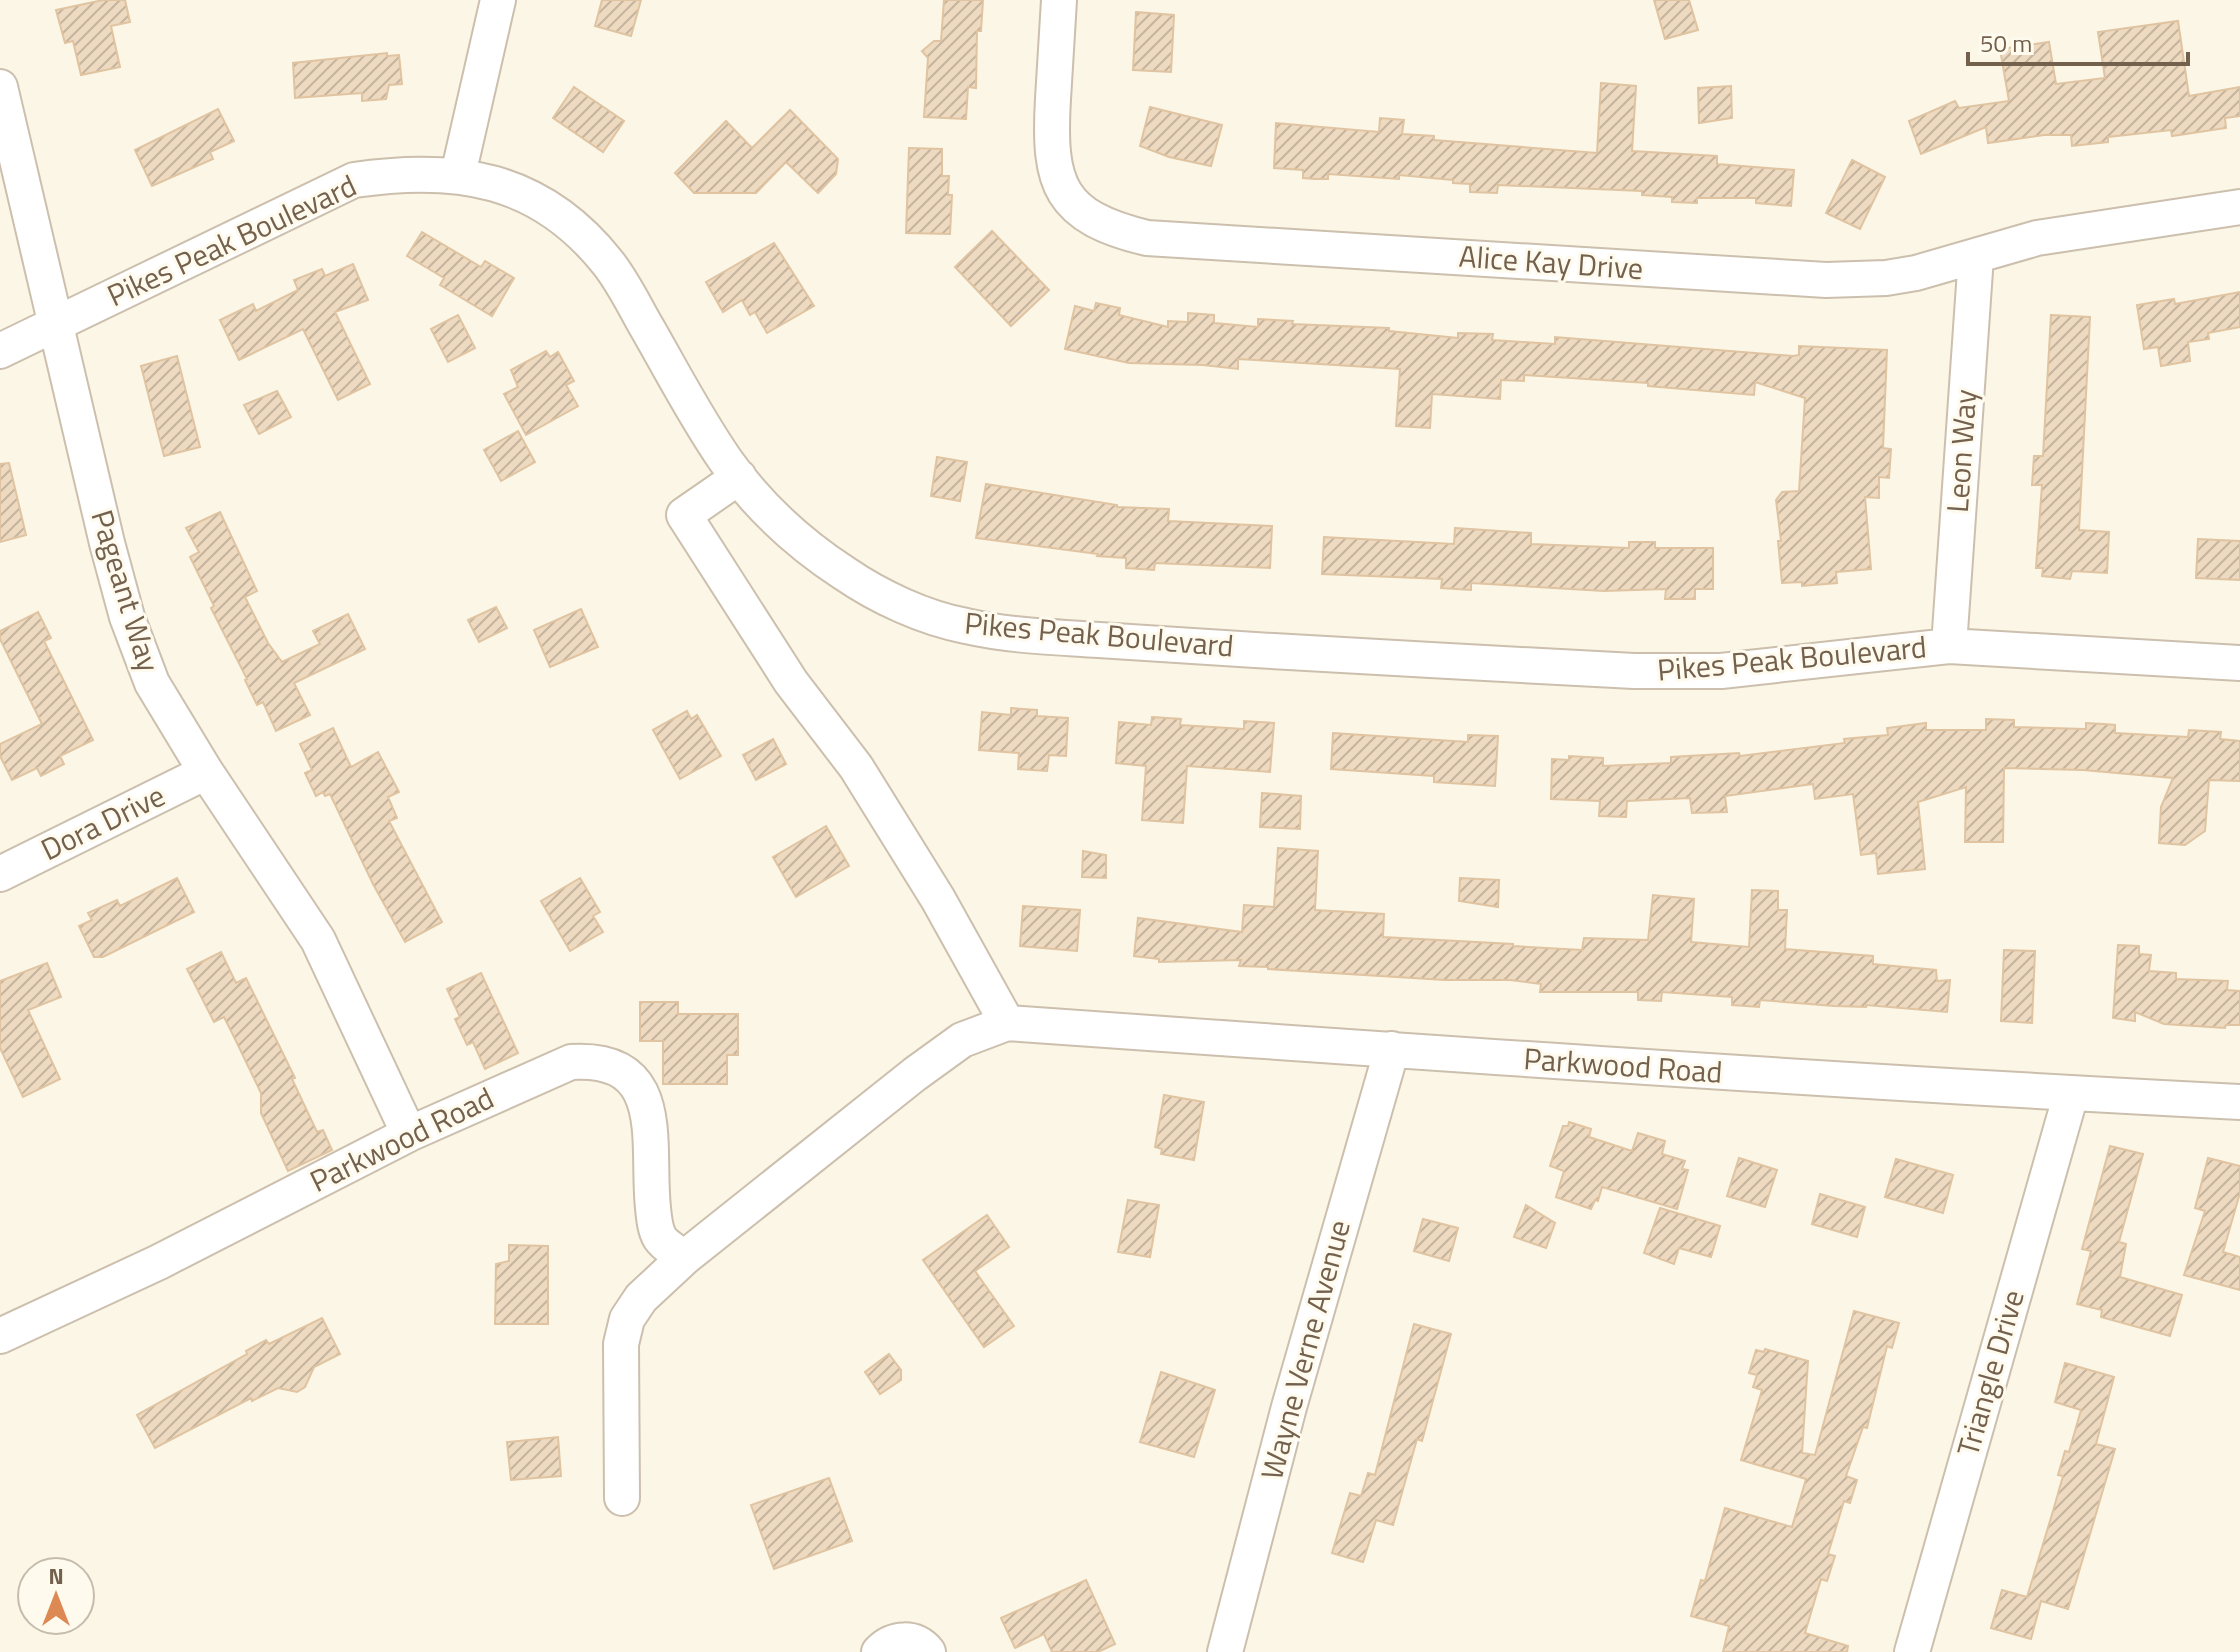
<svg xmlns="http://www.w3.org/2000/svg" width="2240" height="1652" font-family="'Titillium Web',sans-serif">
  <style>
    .building { fill: url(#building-hatch); stroke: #e0c4a1; stroke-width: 2 }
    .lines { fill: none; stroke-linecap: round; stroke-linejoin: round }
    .street-casing { stroke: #ccbfad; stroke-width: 38 }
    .street { stroke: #fff; stroke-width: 34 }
    .labels { text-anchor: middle; stroke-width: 6; stroke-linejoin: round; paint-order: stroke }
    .street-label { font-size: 30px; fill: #73604d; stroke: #fefaed }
  </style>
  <defs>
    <pattern id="building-hatch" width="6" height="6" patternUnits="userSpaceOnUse" patternTransform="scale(2)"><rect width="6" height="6" fill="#eedac0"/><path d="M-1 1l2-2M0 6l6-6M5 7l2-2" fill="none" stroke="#c5b49e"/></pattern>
  </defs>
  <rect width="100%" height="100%" fill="#fbf6e6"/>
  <path class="building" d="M103 0H125L130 22 111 26 120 67 81 75 73 41 65 43 56 10Z
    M602 0H641L631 36 595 26Z
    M944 0H983L981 31H977L976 88 968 87 966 119 924 117 928 58 922 51 934 41H941Z
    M1654 0H1689L1698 30 1665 39Z
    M1136 12 1174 15 1171 72 1133 70Z
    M2178 21 2189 96 2240 87V116L2225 118 2226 128 2172 136 2171 130 2108 137V142L2072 146 2071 135H2044L1988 143 1986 127 1921 154 1909 121 1955 101 1959 108 2009 101 2000 49 2049 42 2056 84 2105 78 2098 32Z
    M387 53V56L399 55 402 84 389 85 386 99 362 101V93L295 98 293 63Z
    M1601 83 1636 86 1632 151 1717 156V164L1794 170 1791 206 1756 203V198H1697V203L1672 202V197L1642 195V191L1498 185 1497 193 1470 192V184L1453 183V180L1399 175V179L1328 174V179H1315L1303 178V170L1274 168 1276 123 1379 132 1380 118 1404 120 1402 134 1434 136V140L1597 153Z
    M1731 86 1732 118 1699 123 1698 88Z
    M574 87 624 121 603 152 553 118Z
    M1150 107 1222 125 1211 166 1169 157 1140 146Z
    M218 109 234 141 210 152 213 159 152 186 135 150Z
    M790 110 838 159 836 174 818 193 786 162 756 193H694L675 173 726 121 752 148Z
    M909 148 942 149V176H949L948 195H952L950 234 906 233Z
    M1852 160 1885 177 1860 229 1826 213Z
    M992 231 1049 290 1011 326 955 267Z
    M422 232 481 267 485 261 514 278 492 316 440 285 444 278 407 256Z
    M774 243 814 306 767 333 755 312 750 315 742 300 723 312 706 282Z
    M353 264 368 300 335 312 370 384 338 400 303 329 239 360 220 320 253 304 256 311 298 290 294 280 322 269 325 276Z
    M2240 292V327L2208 333 2209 339 2188 342 2190 361 2161 366 2158 347 2144 349 2137 305 2174 299 2175 304Z
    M1096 303 1120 308 1119 315 1168 327V321L1188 322V313L1214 315V323L1258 327V319L1293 321 1292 324 1389 328V331L1458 338V333L1493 334 1492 340 1555 344V337L1793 356 1799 355V346L1887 350 1883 448 1891 449 1889 478 1879 477V498L1865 497 1871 569 1836 572 1837 583 1802 586V582L1782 583 1778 541H1781L1776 500 1782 492 1799 491 1805 398 1755 382 1754 395 1648 386V383L1524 375V381L1501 380 1500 399 1432 394 1430 428 1396 426 1400 369 1238 359V369L1203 365 1129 363 1065 349 1075 306 1094 311Z
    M458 315 475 348 448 362 431 329Z
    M2051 315 2090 317 2079 530 2109 532 2107 573 2072 571 2070 579 2042 576 2043 568H2036L2042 485H2032L2034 456H2043Z
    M546 351 550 357 558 352 574 381 566 385 578 406 526 435 504 394 518 387 511 370Z
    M177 356 200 447 164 456 141 366Z
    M277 391 291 417 259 434 244 405Z
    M518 431 535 462 501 481 484 450Z
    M937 457 967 462 960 501 931 496Z
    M9 463 26 535 0 542V464Z
    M986 484 1117 505V507L1169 509 1168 521 1272 526 1270 568 1155 563 1154 570 1126 568V558L1097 556 1098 554 976 538Z
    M220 512 257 591 245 597 268 643 282 662 320 644 313 631 348 614 365 649 294 683 310 715 276 731 263 702 257 705 245 680 247 679 211 608 214 606 190 557 199 552 186 528Z
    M1455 528 1531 533V544L1629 548V542H1655V548H1713V589H1695V599H1665L1666 589 1604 591 1471 583V590L1441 588 1442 579 1322 574 1324 537 1454 544Z
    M2198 539 2240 541V580L2196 578Z
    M496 607 507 628 479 642 468 620Z
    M581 609 598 647 550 667 534 630Z
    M38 612 51 638 44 641 93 740 60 756 64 764 41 776 37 768 12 780 0 756V744L42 724 0 639V631Z
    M1011 708 1037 710V716L1068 718 1066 756 1049 755 1047 771 1018 769 1019 753 979 750 982 712 1011 715Z
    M687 711 691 719 697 715 721 756 680 779 653 730Z
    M1152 717 1181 719 1180 725 1244 729V721L1274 723 1270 772 1187 766 1183 823 1142 820 1146 766 1116 763 1119 722 1151 725Z
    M1986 719 2014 720V727L2086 729V723L2104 724 2115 725V733L2188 737 2189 730 2221 732 2220 739 2240 741V781L2209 780 2205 831 2185 845 2159 843 2161 807 2173 778 2083 770 2004 768 2003 842H1965L1966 787 1918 802 1925 869 1878 874 1876 853 1861 855 1853 794 1815 799 1813 784 1725 796 1727 812 1692 813 1690 798 1627 801 1626 817 1599 816 1600 801 1551 799 1552 759 1569 760V756L1603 758V766L1671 763V757L1739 753 1740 756 1845 743 1844 739 1888 735 1887 728 1926 723V730H1986Z
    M333 728 351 767 378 752 399 792 388 797 397 818 389 821 442 922 405 942 373 884 330 794 325 796 323 792 316 796 305 773 312 770 300 744Z
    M1333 733 1468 742V735L1498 736 1495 786 1434 782V776L1331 769Z
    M773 739 786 764 756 780 743 755Z
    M1262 793 1301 796 1300 829 1260 827Z
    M826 826 849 866 796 897 773 857Z
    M1278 848 1318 851 1315 910 1384 914 1383 937 1513 944V946L1582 950 1584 938 1648 940 1653 895 1694 899 1691 942 1749 947 1752 890 1778 891V910H1787L1785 949 1873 956V964L1936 970 1937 981 1950 980 1947 1012 1866 1005V1007L1834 1006 1760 1000 1759 1007 1732 1005V997L1662 992 1661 1001 1638 1000V992H1540L1541 984 1510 980H1445L1268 969V967L1239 966 1241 960 1159 962V959L1134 956 1138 918 1242 932 1244 905 1274 907Z
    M1083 851 1106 855V878L1082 877Z
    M177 878 194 912 103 957H94L79 926 92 920 88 913 117 900 120 906Z
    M580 878 600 912 593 916 603 932 570 951 541 901Z
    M1460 878 1499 880 1498 907 1459 901Z
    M1023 906 1080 910 1077 951 1020 946Z
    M2118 945 2139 946V954L2151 955 2149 971 2176 973V979L2228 981 2227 990 2240 991V1025H2226L2225 1028 2164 1024 2135 1012V1021L2113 1018Z
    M2004 950 2035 951 2032 1023 2001 1021Z
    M221 952 236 983 246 978 295 1078 292 1079 317 1132 323 1130 332 1150 288 1171 261 1113V1093L236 1041 224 1017 214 1022 187 969Z
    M47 963 61 997 28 1010 60 1079 23 1097 0 1048V981Z
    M481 973 518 1053 485 1069 473 1042 467 1045 455 1019 460 1017 447 989Z
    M640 1002H678V1014H738V1055H727V1084H663V1041H640Z
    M1164 1095 1204 1102 1194 1160 1161 1154 1162 1149 1155 1147Z
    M1569 1122 1591 1129 1589 1137 1632 1151 1638 1133 1665 1141 1662 1154 1685 1161 1682 1169 1688 1170 1677 1209 1602 1187 1598 1201 1595 1200 1591 1209 1556 1197 1564 1171 1550 1166 1563 1126H1568Z
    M2110 1146 2143 1154 2119 1242 2126 1244 2120 1277 2182 1295 2170 1336 2101 1317 2102 1310 2077 1304 2091 1251 2082 1249Z
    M1739 1158 1777 1170 1765 1207 1727 1196Z
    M2208 1158 2240 1166V1193L2223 1252 2240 1257V1290L2184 1275 2205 1211 2195 1208Z
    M1896 1159 1953 1175 1943 1213 1885 1197Z
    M1820 1194 1865 1207 1857 1237 1812 1224Z
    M1128 1200 1159 1205 1150 1257 1118 1252Z
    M1526 1205 1555 1223 1546 1248 1514 1237Z
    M1660 1208 1720 1226 1711 1257 1679 1248 1674 1264 1644 1253Z
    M987 1215 1009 1247 975 1271 1014 1326 984 1347 923 1260Z
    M1423 1219 1458 1228 1449 1261 1414 1251Z
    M509 1245 548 1246V1324H495L496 1264 509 1261Z
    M1854 1311 1899 1323 1892 1348 1887 1346 1867 1428 1863 1427 1846 1476 1857 1480 1850 1503 1844 1501 1828 1554 1835 1556 1827 1581 1821 1579 1805 1633 1848 1646 1847 1652H1723L1729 1626 1691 1616 1701 1580 1705 1581 1725 1508 1792 1527 1806 1479 1741 1460 1762 1390 1753 1387 1757 1375 1749 1373 1756 1350 1764 1352 1765 1349 1808 1361 1802 1453 1815 1455Z
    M322 1318 340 1354 314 1367 305 1387 297 1392 278 1388 252 1401 251 1398 155 1448 137 1415 247 1354 246 1351 266 1340 269 1344Z
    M1414 1324 1451 1334 1422 1441 1417 1439 1393 1525 1376 1520 1363 1562 1332 1553 1350 1493 1361 1496 1368 1473 1375 1475Z
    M889 1354 901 1370V1380L880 1394 865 1372Z
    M2065 1363 2114 1377 2096 1444 2115 1449 2068 1609 2041 1601 2031 1639 1991 1628 2002 1590 2027 1597 2053 1511 2063 1476 2058 1475 2065 1451 2069 1452 2081 1410 2055 1402Z
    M1161 1372 1215 1390 1194 1457 1140 1442Z
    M558 1437 561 1476 511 1480 507 1442Z
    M829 1478 852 1541 774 1569 751 1505Z
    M1086 1580 1115 1644 1098 1652H1052L1044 1634 1015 1648 1001 1618Z"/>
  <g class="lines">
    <defs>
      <path id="street" d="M1059 0C1057 33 1055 66 1053 99 1048 185 1059 217 1147 238L1826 280 1886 278 1916 273 2037 238 2240 207
        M0 87 107 543 127 617 152 683 206 772 318 940 409 1134
        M458 175 498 0
        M0 351 354 180C456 165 540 177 608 263 623 282 634 305 646 326 672 371 696 418 726 461 758 506 798 543 844 573 879 597 924 618 966 626 1009 636 1055 637 1099 640 1151 643 1203 647 1255 650 1381 657 1508 665 1634 671H1721L1949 646 2240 663
        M739 477 684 515 791 682 856 767 938 899 1007 1023
        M1949 646 1976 256
        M0 874 206 772
        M0 1336 159 1262 409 1134 571 1062C670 1056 646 1144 653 1208 654 1218 655 1230 660 1238 665 1246 677 1252 684 1258
        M622 1498 621 1344 627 1319 641 1298 684 1258 915 1074 962 1040 1007 1023C1418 1052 1829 1081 2240 1102
        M879 1652C893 1637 915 1636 928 1652
        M1225 1652 1289 1407 1392 1049
        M1912 1652 2071 1094"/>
    </defs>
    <use href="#street" class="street-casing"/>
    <use href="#street" class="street"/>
  </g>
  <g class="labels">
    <g class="street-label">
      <text transform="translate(232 241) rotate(-25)" y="10">Pikes Peak Boulevard</text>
      <text transform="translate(1551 263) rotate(4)" y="10">Alice Kay Drive</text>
      <text transform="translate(1962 451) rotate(-86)" y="10">Leon Way</text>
      <text transform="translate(125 591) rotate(73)" y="10">Pageant Way</text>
      <text transform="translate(1099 635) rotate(5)" y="10">Pikes Peak Boulevard</text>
      <text transform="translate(1792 659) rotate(-5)" y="10">Pikes Peak Boulevard</text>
      <text transform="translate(103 823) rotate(-26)" y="10">Dora Drive</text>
      <text transform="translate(1623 1066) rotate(4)" y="10">Parkwood Road</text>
      <text transform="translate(402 1140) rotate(-26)" y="10">Parkwood Road</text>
      <text transform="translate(1306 1350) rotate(-75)" y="10">Wayne Verne Avenue</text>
      <text transform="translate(1991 1373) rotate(-74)" y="10">Triangle Drive</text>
    </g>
  </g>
  <g transform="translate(56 1596)"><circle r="38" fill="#fefaed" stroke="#c6bcad" stroke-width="2"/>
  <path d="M0-6L14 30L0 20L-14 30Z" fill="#dc8954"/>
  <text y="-12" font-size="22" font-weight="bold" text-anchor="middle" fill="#73604d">N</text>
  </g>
  <path d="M1968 52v12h220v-12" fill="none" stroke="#73604d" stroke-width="4"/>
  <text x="1980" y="52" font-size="24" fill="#73604d" stroke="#fefaed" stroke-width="6" paint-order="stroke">50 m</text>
</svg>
